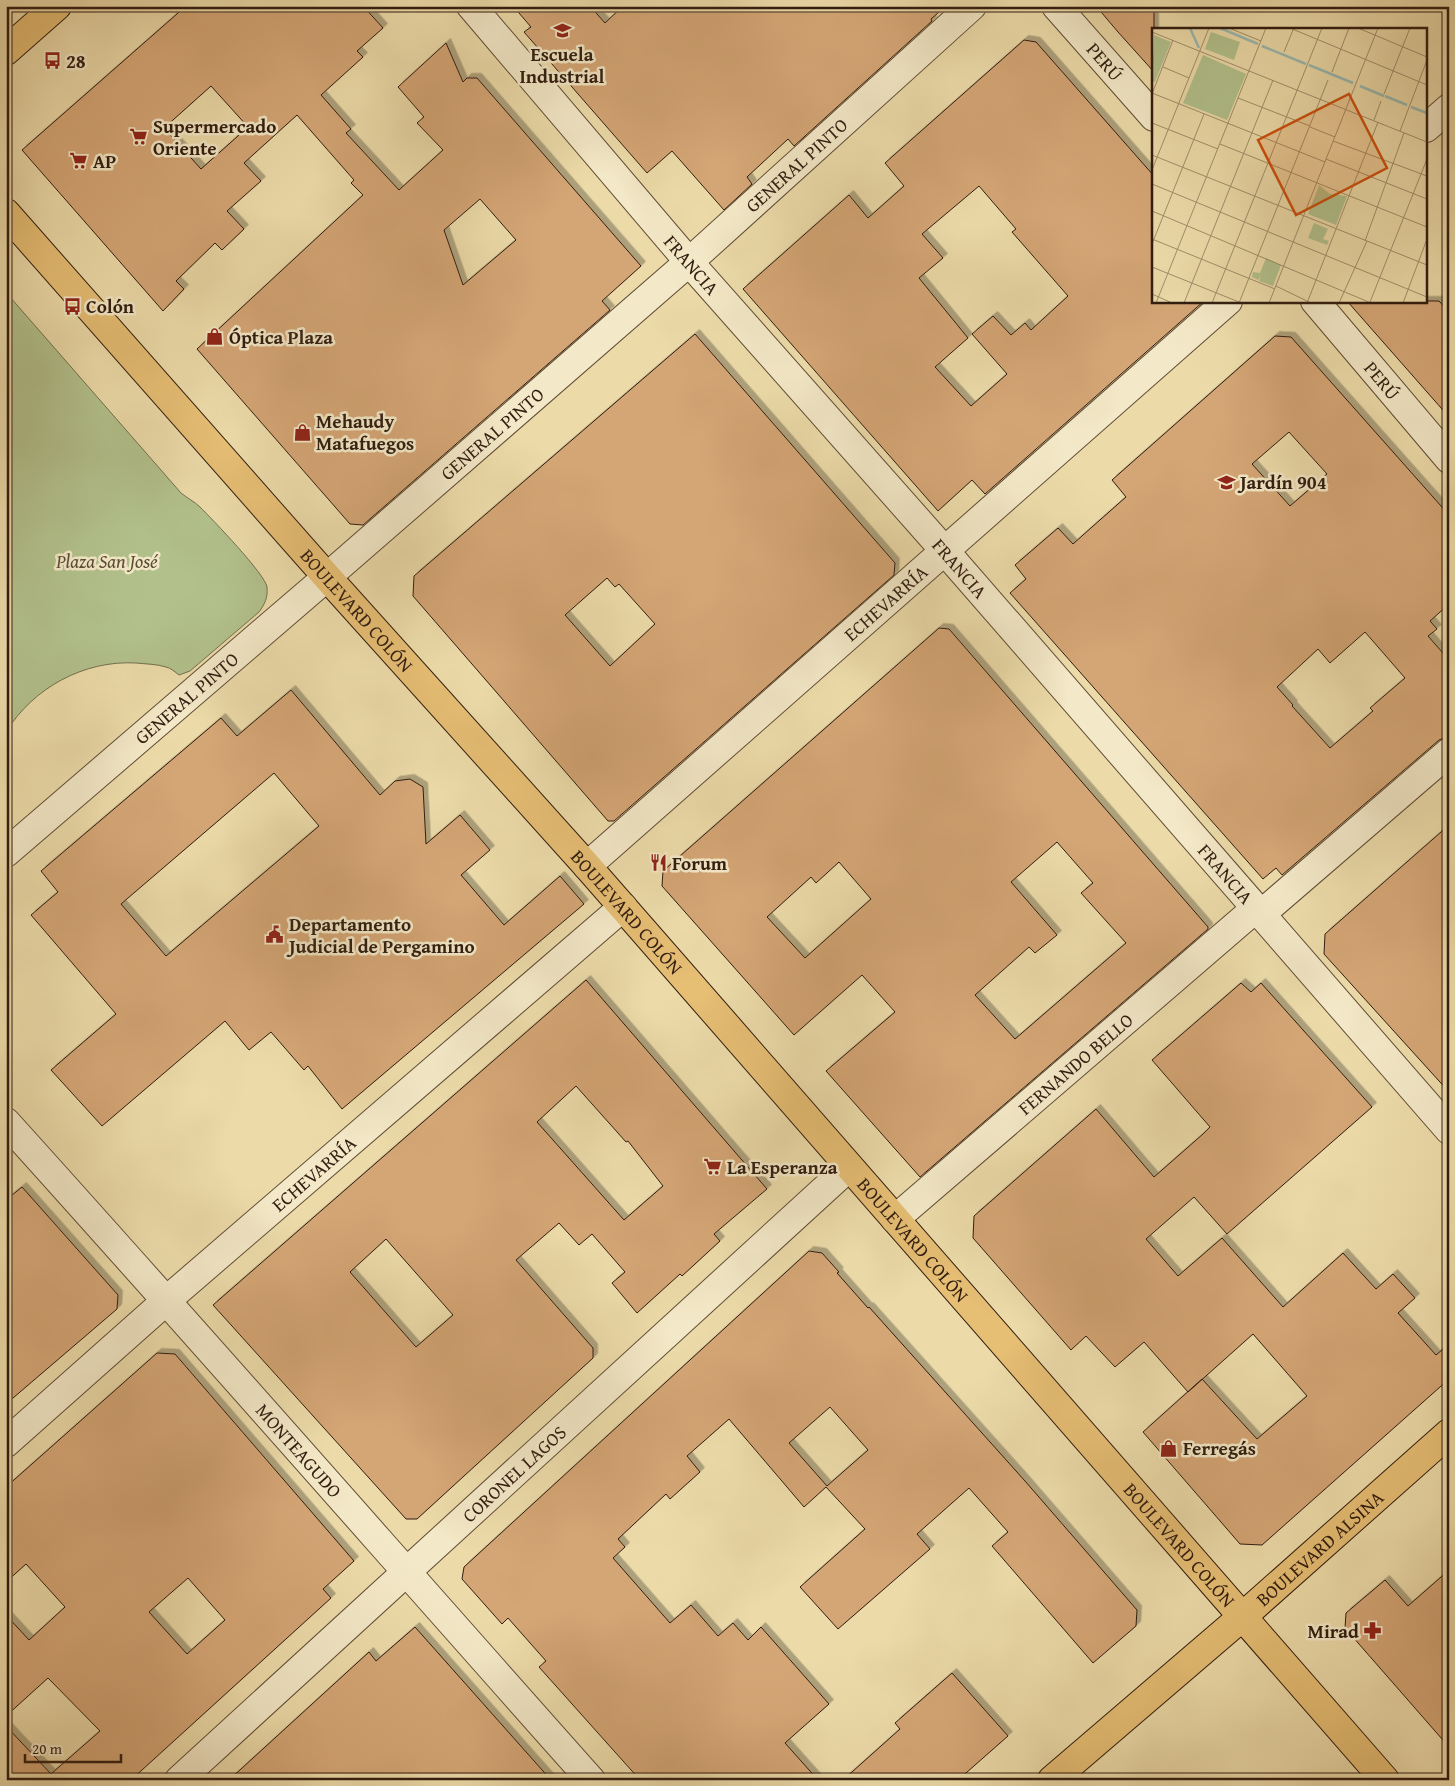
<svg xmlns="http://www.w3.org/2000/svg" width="1455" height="1786" font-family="'Gentium Book Plus',serif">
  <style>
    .green { fill: #b2c18c; stroke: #726f4e }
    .building { fill: #d4a574; stroke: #311d10; fill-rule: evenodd; filter: url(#shadow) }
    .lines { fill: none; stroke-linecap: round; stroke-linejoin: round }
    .minor-casing { stroke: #604c36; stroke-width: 30 }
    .major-casing { stroke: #311d10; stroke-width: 30 }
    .minor { stroke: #f3e8c7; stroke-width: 28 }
    .major { stroke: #e6be74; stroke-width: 28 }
    .labels { text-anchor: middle; stroke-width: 5; stroke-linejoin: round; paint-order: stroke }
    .poi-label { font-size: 19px; font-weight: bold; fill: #311d10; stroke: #f3e8c7; text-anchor: start }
    .street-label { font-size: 19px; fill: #311d10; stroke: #f3e8c7 }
    .park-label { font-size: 19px; font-style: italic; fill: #584e35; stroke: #f3e8c7 }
    .inset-river { fill: none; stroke: #9ab9b0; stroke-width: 2.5 }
    .inset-road { fill: none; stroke: #a18f6c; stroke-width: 1 }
    .view { fill: #cd500d; fill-opacity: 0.15; stroke: #cd500d; stroke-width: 2.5 }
    .inset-edge { fill: none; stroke: #311d10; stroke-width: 2.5 }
  </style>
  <defs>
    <filter id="shadow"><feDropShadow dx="4.5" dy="-4.5" stdDeviation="0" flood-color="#0004"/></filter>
  </defs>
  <rect width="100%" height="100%" fill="#ecdba9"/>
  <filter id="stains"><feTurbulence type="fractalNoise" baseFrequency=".004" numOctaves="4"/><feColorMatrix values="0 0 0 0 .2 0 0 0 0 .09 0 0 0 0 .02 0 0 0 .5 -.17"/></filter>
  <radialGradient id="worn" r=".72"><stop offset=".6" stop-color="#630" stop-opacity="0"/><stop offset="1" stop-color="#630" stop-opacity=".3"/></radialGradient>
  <path class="green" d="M6 291 10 297 181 493C187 498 195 502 200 507 212 519 265 574 267 587 268 597 265 604 259 612L190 671 179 675C175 672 171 668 166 667 157 664 145 664 136 663 84 660 33 688 6 732Z"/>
  <path class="building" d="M186 6H363L383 28 357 51 363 57 321 95 351 129 346 133 399 190 443 150 417 123 424 117 398 87 446 43 463 82 467 78H477L641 266 602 301 610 310 363 525 350 524 197 349 363 195 351 183 354 180 297 115 244 163 261 181 227 211 244 229 222 250 215 243 176 281 184 289 163 311 22 150ZM211 86 248 127 201 169 164 128ZM480 199 516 240 463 285 444 230Z
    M513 6H590L605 23 623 6H946L931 19 932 21 794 146 788 139 747 177 752 184 724 210 672 151 647 173 524 32 531 27Z
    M1096 6H1154V72L1118 32Z
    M1024 40 1036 42 1154 176V301H1204L985 494 972 480 938 511 743 289 849 195 868 218 904 186 885 163ZM979 186 1016 229 1012 232 1068 296 1031 330 1025 323 1011 335 993 316 972 334 1007 374 971 406 935 367 968 338 919 278 943 258 922 234Z
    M1347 301H1439L1449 312V417Z
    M695 334 895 563 894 575 614 821H608L413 596 414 576ZM607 578 615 587 619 584 655 624 610 666 565 615Z
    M1275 336 1291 337 1449 515V604L1430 621 1437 629 1428 636 1449 660V736L1439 740 1282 875 1276 868 1263 879 1010 593 1026 579 1015 565 1058 528 1073 544 1092 527 1126 497 1112 480ZM1289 432 1327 474 1290 506 1252 464ZM1365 632 1405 678 1370 708 1373 711 1330 748 1292 706 1293 705 1277 687 1318 649 1330 663Z
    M939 628 949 629 1208 927V929L920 1177 826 1071 895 1012 862 975 794 1035 662 886 663 871ZM1057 842 1093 883 1081 893 1126 943 1015 1039 975 995 1029 947 1035 953 1057 935 1011 882ZM839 862 871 899 805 958 767 917 811 877 816 883Z
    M291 690 380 795 395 781 410 779 423 787 426 844 460 815 490 850 461 875 504 925 560 876 584 904 342 1109 308 1066 304 1070 271 1032 249 1050 225 1021 102 1126 51 1070 116 1014 31 915 58 892 41 871 221 718 237 736ZM274 773 319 826 166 956 121 904Z
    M1449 825V1092L1324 954 1325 934Z
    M586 980 767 1189 714 1234 720 1241 682 1276 680 1274 637 1313 612 1283 625 1272 592 1234 579 1245 559 1223 516 1260 593 1348V1358L417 1519H406L213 1305ZM576 1086 626 1142 628 1141 663 1186 624 1220 537 1122ZM386 1239 453 1315 416 1347 350 1272Z
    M1241 983 1251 992 1261 983 1372 1107 1227 1234 1194 1197 1146 1239 1178 1276 1222 1238 1283 1307 1343 1253 1376 1289 1393 1274 1415 1298 1398 1313 1436 1355 1449 1344V1379L1262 1545 1240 1544 1143 1432 1202 1379 1257 1439 1307 1396 1253 1334 1188 1392 1144 1342 1115 1367 1086 1336 1071 1350 973 1238 974 1216 1096 1109 1154 1177 1203 1134 1210 1127 1152 1060Z
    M22 1187 118 1295 117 1309 6 1404V1200Z
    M809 1251 822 1253 839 1272 837 1273 868 1308 869 1307 1025 1481 1137 1610 1136 1626 1093 1663 992 1546 1008 1532 969 1488 917 1534 930 1549 838 1629 800 1587 865 1529 826 1487 804 1507 729 1419 687 1456 700 1472 670 1499 666 1494 618 1539 625 1547 613 1558 670 1623 691 1605 718 1636 733 1623 748 1640 761 1627 829 1704 785 1743 818 1780H640L539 1667 546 1661 508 1618 502 1624 462 1579 464 1567ZM830 1407 868 1450 827 1486 789 1443Z
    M157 1353 175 1354 354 1561 323 1589 331 1598 131 1780H6V1726L51 1774 100 1731 48 1678 6 1716V1615L29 1640 65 1607 26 1564 6 1582V1487ZM188 1578 225 1620 187 1654 149 1612Z
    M1449 1570V1747L1345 1628 1346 1613 1385 1580 1408 1606Z
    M415 1627 551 1780H229L369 1652 376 1661Z
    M952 1673 1008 1736 958 1780H843L900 1729 895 1723Z"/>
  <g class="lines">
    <defs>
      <g id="minor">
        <path id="s1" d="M471 6 689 262 944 550 1449 1130"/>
        <path id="s2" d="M1056 6 1154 117"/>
        <path d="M1426 128 1449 108"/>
        <path id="s3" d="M1315 301 1449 459"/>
        <path id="s4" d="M6 853 327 577 689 262 972 6"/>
        <path id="s5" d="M587 866 1228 301"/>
        <path d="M1260 915 1449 752"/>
        <path id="s6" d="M6 1122C203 1340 396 1561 591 1780"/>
        <path id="s7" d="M895 1219 1255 909"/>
        <path id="s8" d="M6 1443 167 1300 623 907"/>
        <path id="s9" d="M179 1780 849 1167"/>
      </g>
      <g id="major">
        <path d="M6 51 57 6"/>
        <path id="s10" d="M6 213 327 577 587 866 1385 1780"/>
        <path id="s11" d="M1052 1780 1242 1617 1449 1433"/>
      </g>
    </defs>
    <use href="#minor" class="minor-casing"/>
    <use href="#major" class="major-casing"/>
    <use href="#minor" class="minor"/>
    <use href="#major" class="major"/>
  </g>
  <defs>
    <symbol id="school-bare" viewBox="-9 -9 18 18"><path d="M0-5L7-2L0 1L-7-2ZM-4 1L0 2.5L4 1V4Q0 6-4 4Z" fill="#8f2418" stroke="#f3e8c7" stroke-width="2.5" paint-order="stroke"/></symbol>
    <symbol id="bus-bare" viewBox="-9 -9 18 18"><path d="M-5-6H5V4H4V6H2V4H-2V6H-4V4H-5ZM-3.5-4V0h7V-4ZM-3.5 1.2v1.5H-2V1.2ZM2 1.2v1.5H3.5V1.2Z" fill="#8f2418" stroke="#f3e8c7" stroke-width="2.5" paint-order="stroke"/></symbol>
    <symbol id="supermarket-bare" viewBox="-9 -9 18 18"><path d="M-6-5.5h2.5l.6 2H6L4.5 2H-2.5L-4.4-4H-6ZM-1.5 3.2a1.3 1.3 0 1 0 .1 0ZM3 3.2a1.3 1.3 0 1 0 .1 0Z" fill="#8f2418" stroke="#f3e8c7" stroke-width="2.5" paint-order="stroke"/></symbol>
    <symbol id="shop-bare" viewBox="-9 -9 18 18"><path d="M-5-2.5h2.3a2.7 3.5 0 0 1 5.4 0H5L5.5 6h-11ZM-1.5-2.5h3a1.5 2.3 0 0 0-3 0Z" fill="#8f2418" stroke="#f3e8c7" stroke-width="2.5" paint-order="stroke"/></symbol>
    <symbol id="restaurant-bare" viewBox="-9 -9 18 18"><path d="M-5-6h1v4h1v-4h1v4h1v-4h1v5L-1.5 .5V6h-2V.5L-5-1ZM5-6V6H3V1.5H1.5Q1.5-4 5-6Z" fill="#8f2418" stroke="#f3e8c7" stroke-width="2.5" paint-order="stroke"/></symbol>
    <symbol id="civic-bare" viewBox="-9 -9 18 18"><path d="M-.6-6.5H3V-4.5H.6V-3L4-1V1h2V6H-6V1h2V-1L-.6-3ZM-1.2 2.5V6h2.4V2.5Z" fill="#8f2418" stroke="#f3e8c7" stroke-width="2.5" paint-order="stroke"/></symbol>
    <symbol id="pharmacy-bare" viewBox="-9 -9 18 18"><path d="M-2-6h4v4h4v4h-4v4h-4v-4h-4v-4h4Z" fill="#8f2418" stroke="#f3e8c7" stroke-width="2.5" paint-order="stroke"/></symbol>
  </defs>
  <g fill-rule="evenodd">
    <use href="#school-bare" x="550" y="18" width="25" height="25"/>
    <use href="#bus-bare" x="40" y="48" width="25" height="25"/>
    <use href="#supermarket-bare" x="126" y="124" width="25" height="25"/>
    <use href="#supermarket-bare" x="66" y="148" width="25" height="25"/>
    <use href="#bus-bare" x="60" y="294" width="25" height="25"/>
    <use href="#shop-bare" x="202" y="324" width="25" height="25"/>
    <use href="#shop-bare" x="290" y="420" width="25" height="25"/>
    <use href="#school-bare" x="1214" y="470" width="25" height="25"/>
    <use href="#restaurant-bare" x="646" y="850" width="25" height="25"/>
    <use href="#civic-bare" x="262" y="922" width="25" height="25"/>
    <use href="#supermarket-bare" x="700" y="1154" width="25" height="25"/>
    <use href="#shop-bare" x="1156" y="1436" width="25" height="25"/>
    <use href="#pharmacy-bare" x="1360" y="1618" width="25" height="25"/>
  </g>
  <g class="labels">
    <g class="poi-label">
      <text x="562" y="61" text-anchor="middle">Escuela<tspan x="562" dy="22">Industrial</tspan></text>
      <text x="66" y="68">28</text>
      <text x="153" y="133">Supermercado<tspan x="153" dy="22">Oriente</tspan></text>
      <text x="93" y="168">AP</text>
      <text x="86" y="313">Colón</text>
      <text x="229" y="344">Óptica Plaza</text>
      <text x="316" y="428">Mehaudy<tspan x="316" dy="22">Matafuegos</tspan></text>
      <text x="1240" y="489">Jardín 904</text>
      <text x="672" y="870">Forum</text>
      <text x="289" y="931">Departamento<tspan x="289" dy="22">Judicial de Pergamino</tspan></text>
      <text x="727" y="1174">La Esperanza</text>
      <text x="1183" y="1455">Ferregás</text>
      <text x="1359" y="1638" text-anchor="end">Mirad</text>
    </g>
    <g class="street-label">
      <text dy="7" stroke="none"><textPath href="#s2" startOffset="74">PERÚ</textPath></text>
      <text dy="7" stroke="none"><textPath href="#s4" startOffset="1048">GENERAL PINTO</textPath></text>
      <text dy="7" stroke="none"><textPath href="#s1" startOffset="340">FRANCIA</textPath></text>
      <text dy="7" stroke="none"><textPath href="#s3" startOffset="104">PERÚ</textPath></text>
      <text dy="7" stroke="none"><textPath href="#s4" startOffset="642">GENERAL PINTO</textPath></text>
      <text dy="7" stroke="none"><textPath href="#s1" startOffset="745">FRANCIA</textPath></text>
      <text dy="7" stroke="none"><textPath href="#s5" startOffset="398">ECHEVARRÍA</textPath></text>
      <text dy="7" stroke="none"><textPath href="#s10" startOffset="530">BOULEVARD COLÓN</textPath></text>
      <text dy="7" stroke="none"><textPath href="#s4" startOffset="238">GENERAL PINTO</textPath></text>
      <text dy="7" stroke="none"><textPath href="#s1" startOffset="1150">FRANCIA</textPath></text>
      <text dy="7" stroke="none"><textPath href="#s10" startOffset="935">BOULEVARD COLÓN</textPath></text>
      <text dy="7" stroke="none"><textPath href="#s7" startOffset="238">FERNANDO BELLO</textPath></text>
      <text dy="7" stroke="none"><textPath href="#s8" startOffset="409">ECHEVARRÍA</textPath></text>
      <text dy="7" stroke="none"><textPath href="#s10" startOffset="1370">BOULEVARD COLÓN</textPath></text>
      <text dy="7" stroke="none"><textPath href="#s6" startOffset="440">MONTEAGUDO</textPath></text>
      <text dy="7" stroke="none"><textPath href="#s9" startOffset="454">CORONEL LAGOS</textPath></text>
      <text dy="7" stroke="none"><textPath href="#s10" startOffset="1775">BOULEVARD COLÓN</textPath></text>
      <text dy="7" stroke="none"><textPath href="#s11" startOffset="354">BOULEVARD ALSINA</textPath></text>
    </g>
    <g class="park-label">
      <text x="107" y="568">Plaza San José</text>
    </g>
  </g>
  <g transform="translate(1152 28)">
    <rect width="275" height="275" fill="#ecdba9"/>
    <path d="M59 4 88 14 82 32 53 21ZM2 7 19 14 3 54 0 53ZM51 27 94 46 75 92 31 75ZM167 157 178 166 195 168 184 197 156 186ZM162 195 176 201 171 211 177 213 175 217 156 210ZM114 230 129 237 121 258 107 253 109 247 106 252 100 249 101 244 108 245Z" fill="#b2c18c"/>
    <path class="inset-river" d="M38 0 47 20M68 0 106 16M110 18 154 36M157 37 201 55M208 58 232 68M233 68 255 77M259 79 275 85"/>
    <path class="inset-road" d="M77 0 109 13M138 0 275 57M206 0 275 29M0 4 47 23M47 23 275 114M132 24 141 2M11 39 37 50M180 44 197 0M0 65 173 134M0 66 21 12M232 66 258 0M86 70 158 98M222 92 229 73M0 95 66 121M158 99 183 109M248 103 275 32M181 113 275 148M68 116 275 199M0 127 275 237M174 131 275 171M0 142 57 0M0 156 275 269M0 183 219 275M0 211 123 261M213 213 252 105M0 216 52 86M0 239 87 274M124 258 159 275M0 266 20 275M218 274 275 131M4 275 114 0M32 275 121 52M60 275 170 0M87 275 176 52M117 275 226 0M155 275 226 94M187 275 215 213M251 275 275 211"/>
    <path class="view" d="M197 66 235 140 144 187 106 112Z"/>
    <rect width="275" height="275" class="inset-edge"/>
  </g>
  <rect width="1455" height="1786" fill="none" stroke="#ecdba9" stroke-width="25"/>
  <rect x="8" y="8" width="1440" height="1771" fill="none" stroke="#311d10" stroke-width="2.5"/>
  <rect x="12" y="12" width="1430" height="1761" fill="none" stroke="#311d10"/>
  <path d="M25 1754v8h96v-8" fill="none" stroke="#311d10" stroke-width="2.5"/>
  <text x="32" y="1754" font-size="15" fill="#311d10" stroke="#f3e8c7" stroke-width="4" paint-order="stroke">20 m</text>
  <rect width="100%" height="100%" filter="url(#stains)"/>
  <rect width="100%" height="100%" fill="url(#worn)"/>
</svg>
